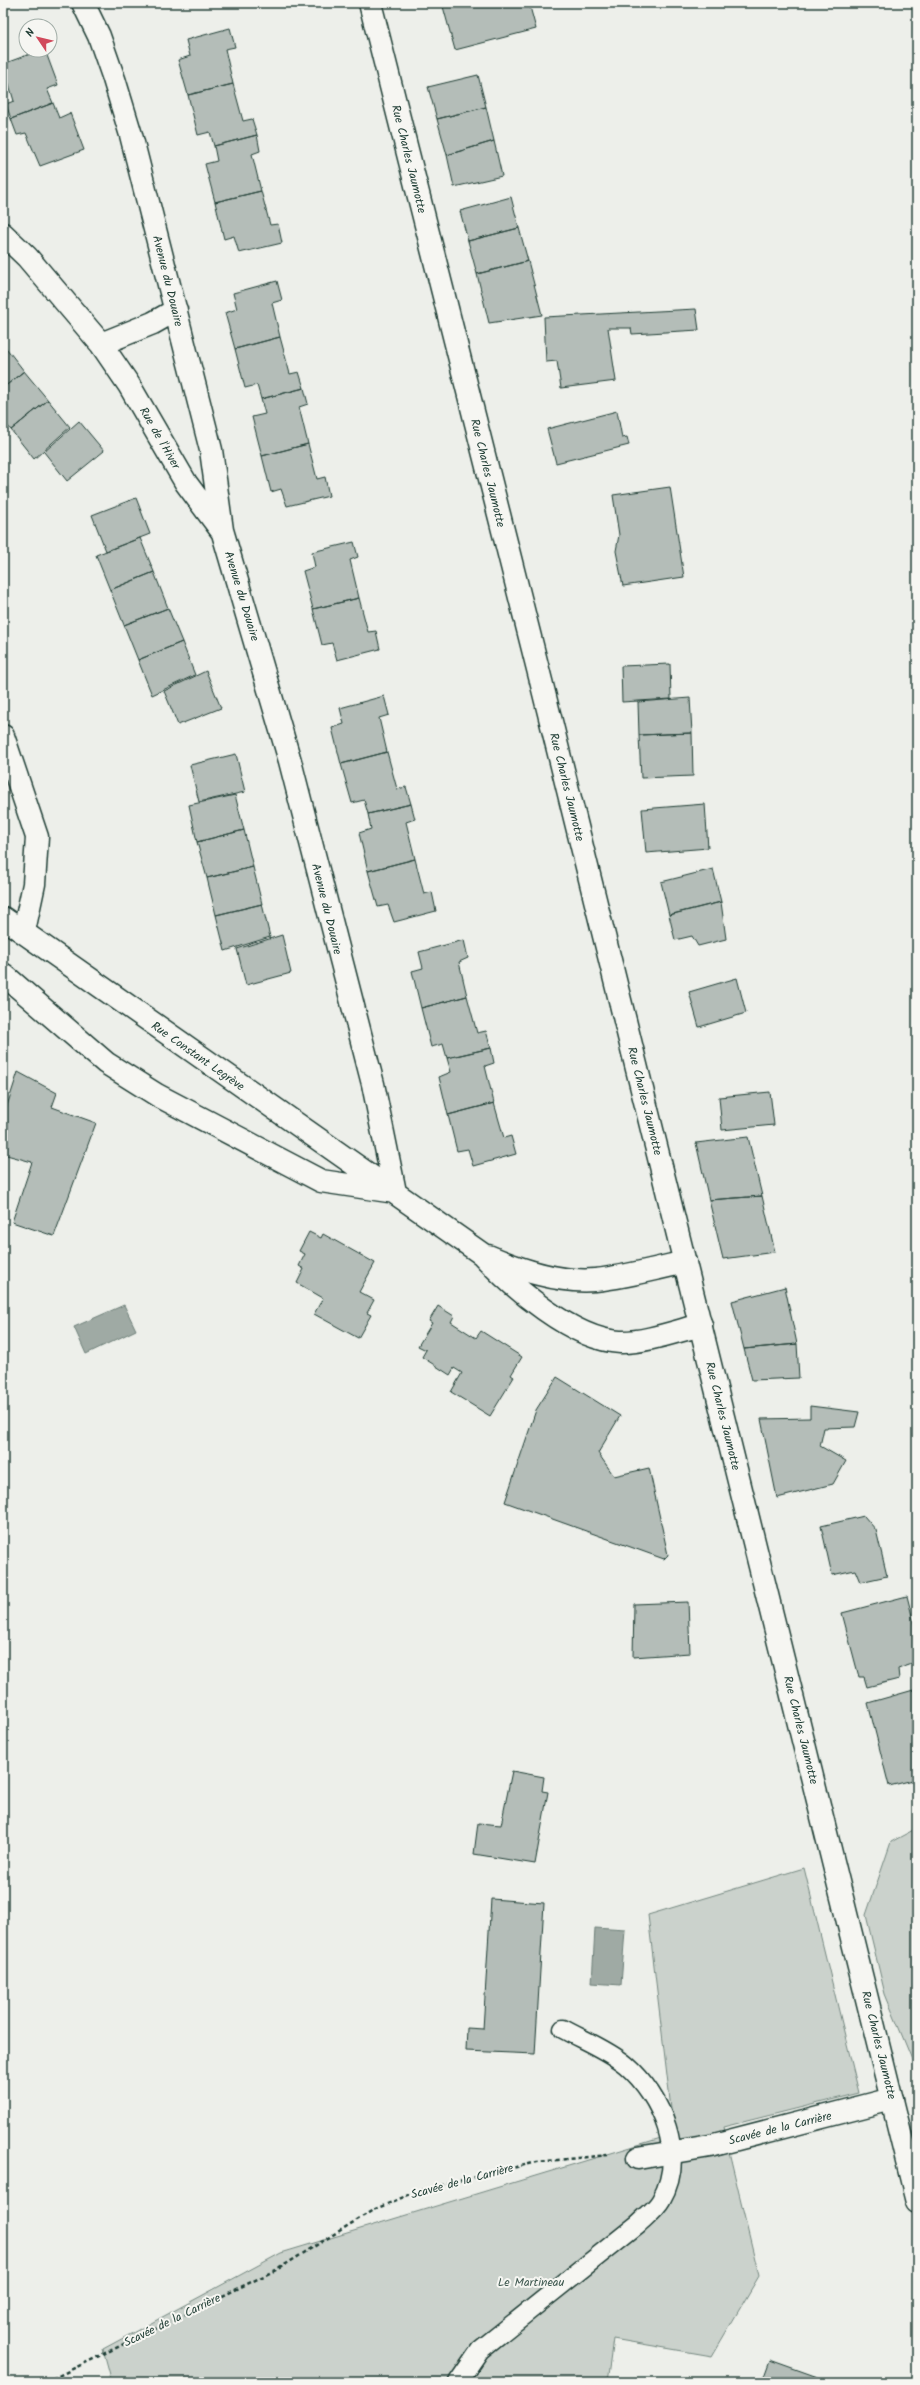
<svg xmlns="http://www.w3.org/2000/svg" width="920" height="2385" font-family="Kalam,sans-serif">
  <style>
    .green { fill: #cbd2cc; stroke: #758880 }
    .water { fill: #9faaa4; stroke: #6c7e77 }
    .building { fill: #b4bdb8; stroke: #1f3d34 }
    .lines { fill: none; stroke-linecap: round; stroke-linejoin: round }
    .lane-casing { stroke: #1f3d34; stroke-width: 21 }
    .street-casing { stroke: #1f3d34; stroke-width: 25 }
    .secondary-casing { stroke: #1f3d34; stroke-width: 25 }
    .path { stroke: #1f3d34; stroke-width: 2.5; stroke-dasharray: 4 3; stroke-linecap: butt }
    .lane { stroke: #f6f6f2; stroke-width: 18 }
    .street { stroke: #f6f6f2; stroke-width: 22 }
    .secondary { stroke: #f6f6f2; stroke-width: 22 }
    .labels { text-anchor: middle; stroke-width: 4; stroke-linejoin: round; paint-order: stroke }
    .street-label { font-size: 12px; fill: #1f3d34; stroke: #f6f6f2 }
    .park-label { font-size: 12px; fill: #415b52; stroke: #f6f6f2 }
  </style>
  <rect width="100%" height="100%" fill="#edefea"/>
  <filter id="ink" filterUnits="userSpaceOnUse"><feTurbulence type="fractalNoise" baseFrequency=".025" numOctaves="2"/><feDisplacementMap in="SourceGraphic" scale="8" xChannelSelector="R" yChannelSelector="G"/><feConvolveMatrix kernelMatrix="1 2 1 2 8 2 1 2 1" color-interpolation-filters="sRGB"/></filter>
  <g filter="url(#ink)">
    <path class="green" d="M917 1828V2087L913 2062 885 1994 866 1915 891 1842Z
      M804 1868 859 2093 723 2127 759 2276 712 2356 613 2339 607 2382H112L103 2349 281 2253 674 2134 648 1915Z"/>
    <path class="water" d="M124 1305 136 1330 86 1354 74 1327Z
      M595 1928 625 1930 621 1985 592 1983Z"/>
    <path class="building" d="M442 3H529L536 29 455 50Z
      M230 28 235 47 225 49 233 84 188 95 178 60 190 56 186 40Z
      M41 50H45L58 85 47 89 53 103 11 119 6 104 14 101 3 64Z
      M478 75 486 107 437 119 428 87Z
      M233 84 243 121 252 119 257 135 214 146 210 132 198 135 188 95Z
      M53 103 59 118 70 113 84 150 40 166 26 133 17 135 11 119Z
      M486 107 494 141 447 155 437 119Z
      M257 135 260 151 252 154 261 191 215 202 205 164 217 161 214 146Z
      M494 141 502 176 454 187 447 155Z
      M261 191 270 225 278 224 282 243 239 253 234 236 224 239 215 202Z
      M511 197 519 228 468 241 460 211Z
      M519 228 528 261 477 274 468 241Z
      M528 261 542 315 489 323 477 274Z
      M277 281 282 300 272 303 280 337 235 349 225 313 237 309 233 293Z
      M696 309 699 330 632 334 631 328H608L616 381 561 388 557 361 546 362 544 317Z
      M280 337 290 374 299 372 304 388 261 399 257 385 245 388 235 349Z
      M3 344 24 371 3 388Z
      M24 371 48 400 11 430 3 420V388Z
      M304 388 308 404 299 407 308 444 262 456 252 417 265 414 261 399Z
      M48 400 70 427 34 459 11 430Z
      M617 411 622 438 627 437 629 445 556 463 547 429Z
      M79 421 104 451 67 481 44 452Z
      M308 444 317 479 325 477 329 496 287 506 281 489 271 492 262 456Z
      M670 487 684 577 623 586 616 551 619 535 613 495Z
      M136 498 150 534 106 551 92 515Z
      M140 538 154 572 110 590 96 555Z
      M354 542 358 557 350 560 359 598 313 609 303 571 315 567 312 552Z
      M154 572 168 608 124 625 110 590Z
      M359 598 368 632 376 631 380 649 337 660 332 643 322 645 313 609Z
      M168 608 182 642 138 660 124 625Z
      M182 642 195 675 152 695 138 660Z
      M670 664 671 699 622 702 621 666Z
      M206 671 221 708 178 725 164 691Z
      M384 696 389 715 379 718 387 752 341 764 332 728 344 724 340 708Z
      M690 698 692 733 639 735 638 702Z
      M692 733 693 776 641 778 639 735Z
      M387 752 397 789 406 787 411 804 368 814 364 800 352 803 341 764Z
      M236 754 245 792 199 802 190 765Z
      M235 795 244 830 197 842 189 805Z
      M411 804 415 819 406 822 415 859 368 871 359 833 371 829 368 814Z
      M705 804 708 848 646 853 642 809Z
      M244 830 253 867 207 878 197 842Z
      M415 859 424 894 432 892 436 911 394 922 388 905 378 907 368 871Z
      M253 867 262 904 216 915 207 878Z
      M713 869 721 902 669 915 661 882Z
      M721 902 726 939 698 946 692 936 675 940 669 915Z
      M262 904 270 937 225 951 216 915Z
      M282 935 291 973 246 985 237 949Z
      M464 940 468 958 459 962 467 996 421 1008 412 971 423 968 419 952Z
      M737 978 746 1013 699 1027 689 992Z
      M467 996 477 1033 486 1031 491 1048 447 1058 443 1044 431 1047 421 1008Z
      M491 1048 494 1063 485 1066 494 1103 448 1115 439 1077 451 1072 447 1058Z
      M18 1072 57 1093 52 1107 96 1123 54 1236 12 1222 32 1162 3 1154V1118Z
      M770 1092 774 1125 722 1130 719 1097Z
      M494 1103 504 1138 511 1136 516 1154 473 1166 468 1149 457 1151 448 1115Z
      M748 1137 762 1196 709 1200 696 1143Z
      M762 1196 775 1252 723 1259 709 1200Z
      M309 1232 321 1238 323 1234 375 1263 359 1292 374 1300 367 1313 371 1315 358 1338 314 1314 323 1298 297 1283 304 1269 299 1266 305 1254 299 1251Z
      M785 1287 797 1344 744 1349 732 1301Z
      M438 1306 454 1316 451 1322 476 1338 481 1331 522 1357 511 1375 514 1377 490 1416 451 1392 462 1373 454 1368 450 1375 422 1357 426 1350 418 1346 432 1323 429 1321Z
      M797 1344 799 1378 752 1380 744 1349Z
      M557 1377 620 1416 598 1453 614 1476 649 1468 668 1555 664 1559 505 1502 536 1410Z
      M810 1406 859 1412 855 1427 824 1428 820 1446 846 1461 833 1484 777 1498 761 1419 810 1418Z
      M864 1516 876 1530 887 1576 860 1582 855 1570 832 1575 821 1526Z
      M907 1596 917 1635 913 1653 915 1663 898 1669 899 1679 867 1687 864 1677H859L842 1613Z
      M688 1602 690 1653 633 1657 634 1604Z
      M917 1689V1779L889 1786 868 1703Z
      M512 1771 544 1777 542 1791 548 1792 535 1864 474 1854 478 1823 501 1825Z
      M491 1899 544 1903 535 2054 466 2051 467 2028 483 2029Z
      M770 2360 826 2380V2382H762Z"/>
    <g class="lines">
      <defs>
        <path id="lane" d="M458 2382 480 2350 638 2224C645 2217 656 2209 661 2200 687 2155 662 2096 626 2065 608 2050 583 2040 563 2029"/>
        <path id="street" d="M3 234 27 257 101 344 129 385 186 483 221 530
          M101 344 153 323 176 310
          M3 736 37 837 34 884 24 931
          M3 918 482 1254C512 1287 573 1340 620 1342 644 1343 677 1331 701 1325
          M3 974 106 1063 157 1095 321 1181 395 1192 373 1084 290 761 222 530 211 450 131 135 114 79 99 36 83 3
          M488 1256C521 1270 559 1283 595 1280 625 1277 655 1269 685 1262
          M638 2158 710 2146 892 2099"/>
        <path id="secondary" d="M370 3 541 681 917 2201"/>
      </defs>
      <use href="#lane" class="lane-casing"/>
      <use href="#street" class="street-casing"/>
      <use href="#secondary" class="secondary-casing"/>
      <path class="path" d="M46 2382 278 2269 373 2210 418 2191 537 2162 608 2155"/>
      <use href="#lane" class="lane"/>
      <use href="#street" class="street"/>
      <use href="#secondary" class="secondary"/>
    </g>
  </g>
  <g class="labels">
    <g class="street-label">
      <text transform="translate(409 159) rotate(76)" y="4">Rue Charles Jaumotte</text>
      <text transform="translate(168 281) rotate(76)" y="4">Avenue du Douaire</text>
      <text transform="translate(160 438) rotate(60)" y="4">Rue de l'Hiver</text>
      <text transform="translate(488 473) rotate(76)" y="4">Rue Charles Jaumotte</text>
      <text transform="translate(242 596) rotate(73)" y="4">Avenue du Douaire</text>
      <text transform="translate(567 787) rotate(76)" y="4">Rue Charles Jaumotte</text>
      <text transform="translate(327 909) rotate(76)" y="4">Avenue du Douaire</text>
      <text transform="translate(198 1056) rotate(35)" y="4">Rue Constant Legrève</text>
      <text transform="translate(645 1101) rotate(76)" y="4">Rue Charles Jaumotte</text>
      <text transform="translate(723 1416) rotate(76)" y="4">Rue Charles Jaumotte</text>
      <text transform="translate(801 1730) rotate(76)" y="4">Rue Charles Jaumotte</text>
      <text transform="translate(879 2045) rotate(76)" y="4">Rue Charles Jaumotte</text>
      <text transform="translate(780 2128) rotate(-14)" y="4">Scavée de la Carrière</text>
      <text transform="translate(462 2181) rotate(-15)" y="4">Scavée de la Carrière</text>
      <text transform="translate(172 2320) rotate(-26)" y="4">Scavée de la Carrière</text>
    </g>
    <g class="park-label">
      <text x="531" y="2286">Le Martineau</text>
    </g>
  </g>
  <rect width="920" height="2385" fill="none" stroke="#f6f6f2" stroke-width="16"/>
  <rect x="8" y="8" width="904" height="2369" fill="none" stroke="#1f3d34" stroke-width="1.5" filter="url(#ink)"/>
  <g transform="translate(38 38) rotate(305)"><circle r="19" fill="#f6f6f2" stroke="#a0aca6"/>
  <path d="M0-3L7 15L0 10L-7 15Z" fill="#d1495b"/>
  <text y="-6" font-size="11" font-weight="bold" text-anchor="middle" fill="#1f3d34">N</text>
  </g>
</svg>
